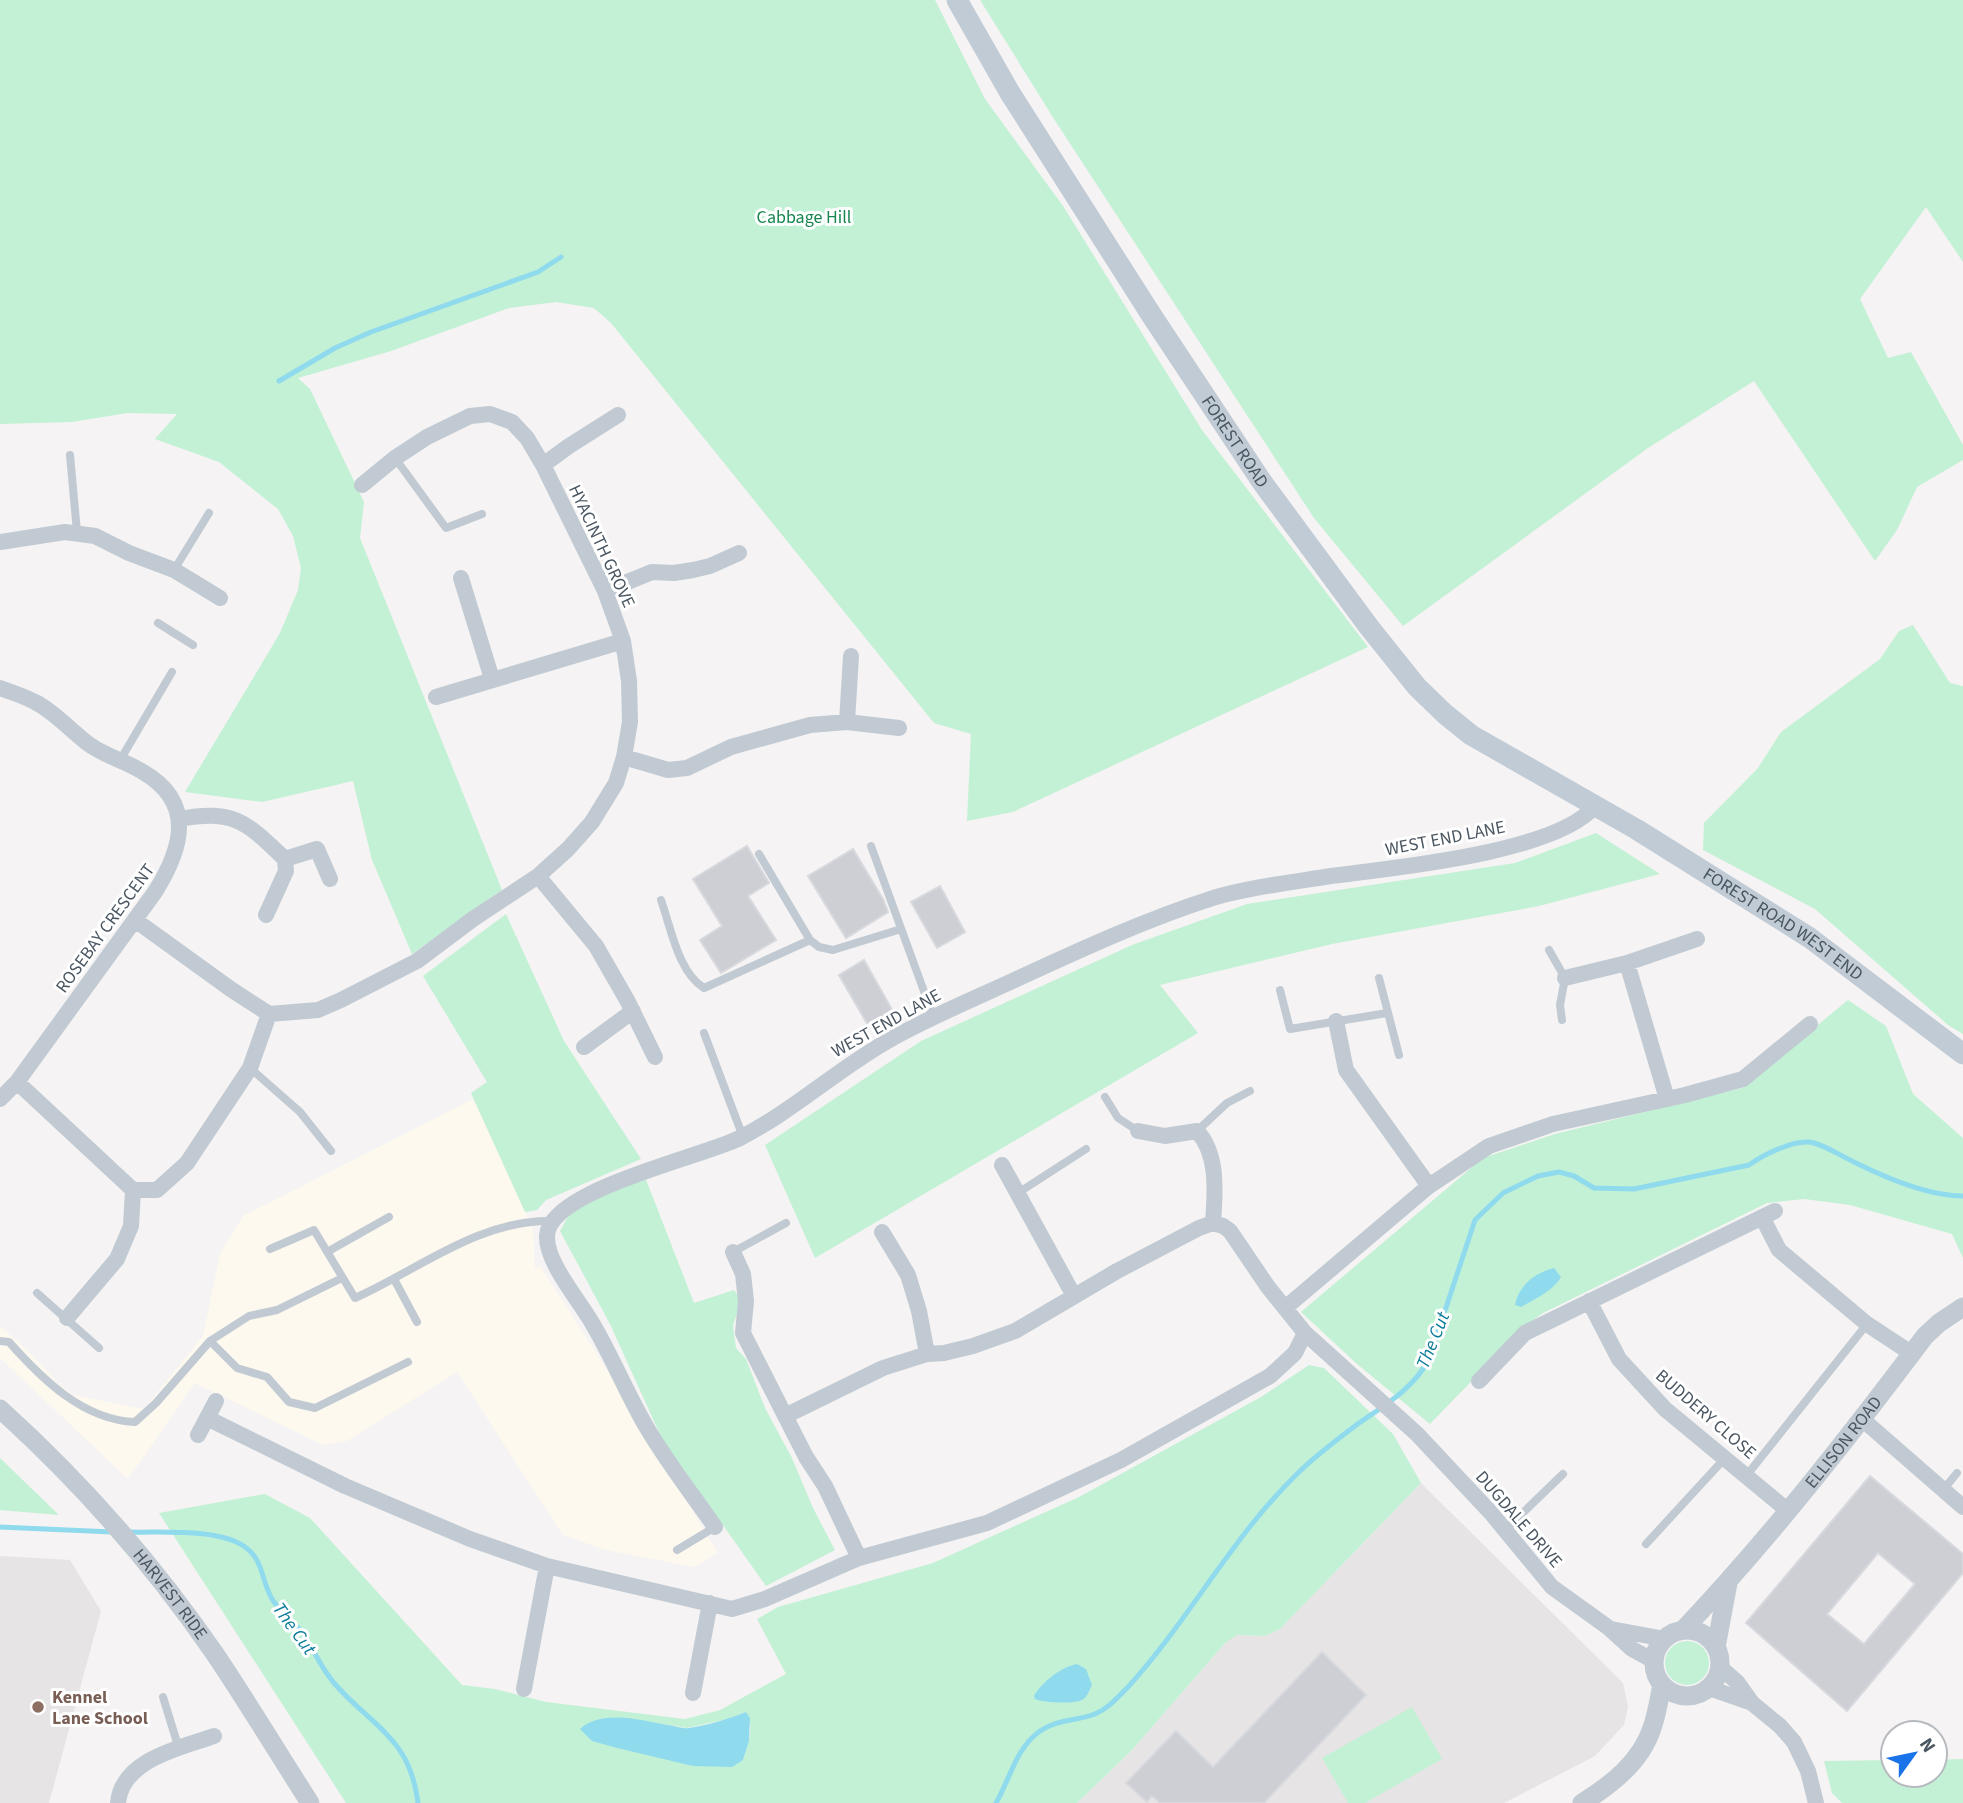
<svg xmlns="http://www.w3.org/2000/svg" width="1963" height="1803" font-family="'Source Sans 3',sans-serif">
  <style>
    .commercial { fill: #fdf9ef }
    .education { fill: #e6e4e5 }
    .green { fill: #c3f1d5; fill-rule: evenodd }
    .water { fill: #90daee }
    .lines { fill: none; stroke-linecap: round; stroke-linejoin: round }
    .stream { stroke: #90daee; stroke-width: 5 }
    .building { fill: #cdcfd5; stroke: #d7d9de; stroke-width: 2; fill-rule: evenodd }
    .service { stroke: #c1cad2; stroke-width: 8 }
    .minor { stroke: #c1cad2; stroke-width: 16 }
    .tertiary { stroke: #c1cad2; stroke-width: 19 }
    .secondary { stroke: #c1cbd6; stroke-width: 21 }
    .education-dot { fill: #8d6e63; stroke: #fff; stroke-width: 2.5 }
    .labels { text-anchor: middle; stroke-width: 6; stroke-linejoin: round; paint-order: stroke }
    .park-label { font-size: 18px; fill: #17864f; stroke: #fff }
    .street-label { font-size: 18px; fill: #4a5661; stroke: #fff }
    .education-label { font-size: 18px; font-weight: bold; fill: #785e54; stroke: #fff; text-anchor: start }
    .water-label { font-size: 19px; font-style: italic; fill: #0c7c9b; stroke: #fff }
  </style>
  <rect width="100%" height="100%" fill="#f5f3f3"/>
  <path class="commercial" d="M473 1099 533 1229 535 1269 540 1266 602 1362 718 1553 694 1567 606 1550 563 1535 457 1372 347 1441 323 1445 195 1383 128 1479 0 1358V1326L30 1353 58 1383 73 1395 144 1409 203 1336 220 1254 243 1216Z"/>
  <path class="education" d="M1421 1483 1623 1683 1628 1707 1624 1725 1595 1756 1504 1803H1077L1132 1750 1225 1643 1236 1635 1265 1636 1280 1629Z
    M0 1556 70 1560 101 1611 49 1803H0Z"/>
  <path class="green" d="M0 0H935L985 99 1063 206 1202 430 1368 647 1013 812 967 821 971 734 934 723 611 323 594 308 556 302 509 308 391 351 298 378 310 389 364 502 360 538 502 890 412 954 372 860 353 781 262 802 185 792 280 633 298 590 301 568 293 536 278 509 219 462 155 439 177 414 127 413 72 422 0 424Z
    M980 0H1963V262L1926 207 1860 299 1888 358 1911 352 1963 445V460L1917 487 1897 530 1875 561 1754 381 1648 448 1403 626 1314 518 1054 119Z
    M1913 625 1950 683 1963 686V1034L1948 1025 1815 909 1703 850 1704 823 1758 768 1781 732 1880 659 1899 631Z
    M1596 833 1660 874 1539 906 1332 944 1160 985 1198 1033 815 1258 765 1145 921 1041 1132 945 1247 904 1515 863Z
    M506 914 564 1041 641 1159 546 1200 537 1210 525 1212 471 1093 487 1082 423 976Z
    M1848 1000 1886 1026 1913 1094 1963 1138V1258L1952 1234 1850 1205 1804 1199 1767 1203 1543 1313 1526 1325 1430 1424 1357 1364 1301 1312 1483 1158 1555 1134 1742 1088Z
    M645 1177 694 1303 734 1290 741 1300 733 1326 736 1348 746 1359 765 1408 792 1458 813 1508 835 1550 766 1586 662 1439 610 1324 560 1231 569 1215 587 1202Z
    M1309 1365 1324 1368 1393 1434 1421 1483 1280 1629 1265 1636 1237 1635 1225 1643 1132 1750 1077 1803H346L159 1513 265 1494 310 1518 462 1685 495 1689 546 1702 685 1719 720 1710 786 1674 757 1619 778 1607 933 1563 1079 1497 1261 1397ZM746 1712C755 1727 748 1745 743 1760L655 1755 617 1748 606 1718 631 1719 687 1728 728 1719Z
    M0 1458 59 1515 0 1510Z
    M1665 1663a22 22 0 1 1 44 0a22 22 0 1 1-44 0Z
    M1412 1707 1442 1759 1365 1803H1348L1322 1758Z
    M1963 1759V1803H1842L1832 1793 1824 1761 1893 1760V1775H1935V1760Z"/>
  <path class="water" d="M1554 1268 1561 1277C1553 1291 1535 1299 1521 1307L1515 1305C1519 1285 1535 1273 1554 1268Z
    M1077 1664 1086 1669 1092 1685C1089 1690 1088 1697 1082 1700 1074 1704 1043 1703 1035 1699L1034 1696C1042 1682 1061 1667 1077 1664Z
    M746 1712 750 1718 749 1741 743 1760 732 1767 693 1766 617 1748 592 1741 580 1729C602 1709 641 1720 668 1725 675 1726 683 1729 689 1728 708 1725 729 1719 746 1712Z"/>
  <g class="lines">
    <path class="stream" d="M279 381 335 348 371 332 538 272 561 257
      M0 1527 112 1532
      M129 1532C161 1533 219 1528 245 1547 265 1561 261 1584 274 1602 282 1614 295 1622 303 1634 314 1650 321 1668 334 1683 372 1727 410 1737 418 1803
      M996 1803C1010 1779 1016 1748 1040 1731 1057 1719 1077 1721 1095 1714 1109 1708 1118 1697 1128 1687 1189 1620 1232 1537 1297 1474 1316 1455 1338 1439 1359 1423 1385 1405 1414 1388 1429 1359L1475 1220 1503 1193 1538 1176 1559 1172 1574 1176 1594 1188 1634 1189 1749 1165C1763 1155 1796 1138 1814 1143 1828 1147 1841 1156 1854 1162 1884 1177 1929 1196 1963 1196"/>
  </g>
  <path class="building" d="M747 846 769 883 748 896 776 940 721 973 700 940 722 926 693 879Z
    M853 849 883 899 888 912 846 938 808 876Z
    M940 886 965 932 937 948 911 902Z
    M864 960 894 1013 869 1027 839 975Z
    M1870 1476 1963 1554V1573L1847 1711 1746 1623ZM1878 1553 1915 1584 1864 1644 1827 1614Z
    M1322 1652 1366 1695 1264 1803H1160L1152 1796 1147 1802 1126 1783 1176 1731 1213 1767Z"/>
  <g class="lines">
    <path class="service" d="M70 455 77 532
      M395 458 446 528 482 514
      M174 570 209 513
      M158 623 193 645
      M119 762 172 672
      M871 846 933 1016
      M759 854 810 940 819 947 833 950 901 929
      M661 900C671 928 678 972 704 988L810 940
      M1549 950 1565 978 1560 1005 1562 1020
      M1379 978 1399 1055
      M1280 990 1290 1029 1387 1013
      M704 1033 743 1137
      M250 1068 300 1112 331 1151
      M1105 1097 1118 1118 1138 1131
      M1197 1131 1227 1103 1250 1091
      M1018 1193 1086 1149
      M270 1249 314 1230 355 1298C418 1270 478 1220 551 1221
      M327 1252 389 1217
      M733 1252 786 1223
      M394 1279 417 1322
      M37 1293 99 1348
      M0 1341 9 1342C42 1379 83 1420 135 1422L156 1403 210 1341 249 1316 277 1310 342 1278
      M210 1341 237 1368 267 1377 289 1402 315 1408 408 1362
      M1747 1475 1867 1324
      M1943 1490 1957 1473
      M1505 1530 1563 1474
      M1646 1544 1726 1457
      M677 1550 715 1527
      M163 1697 179 1749"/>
    <path class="minor" d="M543 465 569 446 618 415
      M0 542 65 532 95 536 129 553 174 570 220 598
      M461 578 492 679
      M605 591 652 572 674 573 693 570 710 566 739 553
      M0 688C11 692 24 696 35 702 55 712 72 732 90 745 107 757 126 761 143 772 196 803 182 849 155 892L17 1082 0 1099
      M436 697 623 641
      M847 722 851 656
      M624 757 668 770 687 768 731 747 810 725 847 722 899 728
      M179 819C235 809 246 822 285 859L286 871 266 915
      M285 859 317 849 330 879
      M538 876 596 946 627 1000 655 1057
      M135 920 232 990 269 1014 318 1010 341 1000 417 961 473 919 538 876 568 849 592 822 616 783 624 757 630 722 629 681 623 641 605 591 543 465 527 438 512 422 490 414 470 416 427 437 395 458 362 485
      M1627 963 1667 1099
      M1565 978 1627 963 1697 939
      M1336 1021 1346 1070 1429 1186
      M584 1047 633 1011
      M17 1082 133 1190H157L187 1163 250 1068 269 1014
      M1138 1131 1165 1136 1197 1131C1219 1155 1215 1193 1213 1223
      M1002 1165 1074 1296
      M1762 1217 1779 1250 1867 1324 1911 1353
      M882 1232 908 1275 919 1311 927 1354
      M733 1252 743 1274 746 1301 743 1333 806 1457 825 1486 859 1558
      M1589 1301 1619 1359 1665 1409 1787 1510
      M1285 1308 1429 1186 1489 1146 1553 1124 1685 1095 1743 1079 1810 1024
      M67 1318 117 1259 131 1226 133 1190
      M1479 1381 1525 1333 1775 1211
      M785 1416 883 1368 927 1354 944 1353 973 1346 1015 1331 1117 1271 1199 1228 1213 1223 1223 1226 1230 1231 1268 1287 1305 1333 1417 1434 1491 1513 1552 1587 1609 1628 1632 1649 1654 1661
      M207 1418 345 1486 470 1539 547 1566 732 1609 765 1599 859 1558 987 1523 1121 1460 1270 1376 1295 1353 1305 1333
      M1862 1419 1963 1507
      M198 1435 216 1401
      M715 1527C692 1494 667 1462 647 1428 628 1396 614 1361 595 1328 582 1303 546 1264 547 1236 548 1190 702 1157 740 1138 793 1111 839 1068 891 1039 932 1016 976 998 1019 978 1082 949 1147 919 1213 898 1249 887 1294 882 1331 876 1392 868 1556 853 1595 806
      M1611 1629 1665 1639
      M1720 1667 1737 1682 1752 1703 1780 1726 1794 1742 1808 1771 1816 1803
      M1709 1688 1752 1703
      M524 1689 547 1566
      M693 1693 710 1603
      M118 1803C122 1759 181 1748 214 1736"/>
    <g class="tertiary">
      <path id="s1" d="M0 1409C81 1482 153 1564 215 1654 248 1703 278 1753 310 1803"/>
      <path id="s2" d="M1683 1630C1770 1538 1849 1437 1925 1336L1939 1323 1963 1307"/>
      <circle cx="1687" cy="1663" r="33"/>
      <path d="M1716 1647 1728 1583"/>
      <path d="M1582 1803C1611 1785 1641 1762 1652 1728 1657 1714 1659 1699 1662 1685"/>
    </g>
    <path class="secondary" id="s3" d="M957 0 1010 93 1152 316 1262 482 1369 627 1417 687 1445 714 1471 735 1636 829 1810 938 1963 1054"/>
  </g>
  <circle class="education-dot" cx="38" cy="1707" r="7"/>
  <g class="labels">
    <g class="park-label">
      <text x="804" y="223">Cabbage Hill</text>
    </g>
    <g class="street-label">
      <text dy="6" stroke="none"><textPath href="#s3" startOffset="522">FOREST ROAD</textPath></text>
      <text transform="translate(602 546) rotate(65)" y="6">HYACINTH GROVE</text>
      <text transform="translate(1445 838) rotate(-11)" y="6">WEST END LANE</text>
      <text dy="6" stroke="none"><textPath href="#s3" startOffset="1265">FOREST ROAD WEST END</textPath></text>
      <text transform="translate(105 928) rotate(-54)" y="6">ROSEBAY CRESCENT</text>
      <text transform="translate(886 1023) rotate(-29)" y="6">WEST END LANE</text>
      <text transform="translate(1706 1414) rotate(41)" y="6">BUDDERY CLOSE</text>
      <text dy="6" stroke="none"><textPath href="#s2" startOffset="247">ELLISON ROAD</textPath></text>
      <text transform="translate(1519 1519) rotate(49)" y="6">DUGDALE DRIVE</text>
      <text dy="6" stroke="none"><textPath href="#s1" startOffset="252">HARVEST RIDE</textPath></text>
    </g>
    <g class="education-label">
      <text x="52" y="1703">Kennel<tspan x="52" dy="21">Lane School</tspan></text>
    </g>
    <g class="water-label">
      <text transform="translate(1432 1340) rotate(-68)" y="7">The Cut</text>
      <text transform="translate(295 1628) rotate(54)" y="7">The Cut</text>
    </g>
  </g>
  <g transform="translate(1914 1754) rotate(57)"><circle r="33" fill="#ffffff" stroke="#b7bbc0" stroke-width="2"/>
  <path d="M0-5L12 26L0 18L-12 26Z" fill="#1a73e8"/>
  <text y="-10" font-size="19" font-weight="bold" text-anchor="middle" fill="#4a5661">N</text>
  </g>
</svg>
